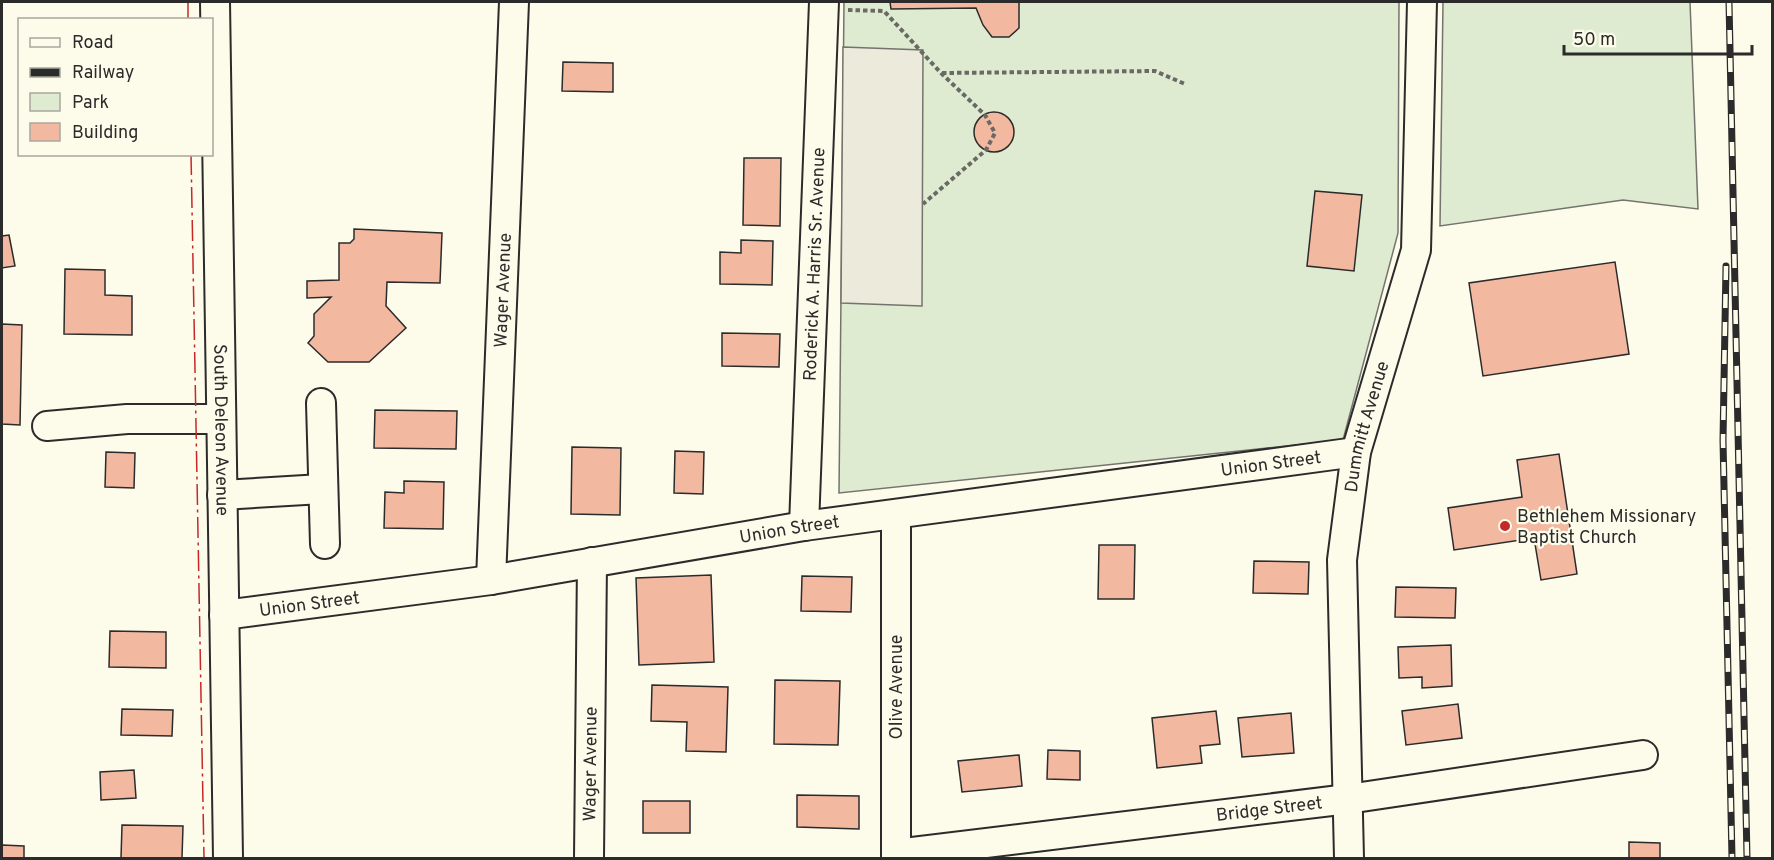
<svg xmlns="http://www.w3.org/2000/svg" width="1774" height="860" font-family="Overpass,sans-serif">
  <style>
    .green { fill: #deebd1; stroke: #74746e; stroke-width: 1.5 }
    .parking { fill: #eceadb; stroke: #74746e; stroke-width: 1.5 }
    .building { fill: #f2b8a0; stroke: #2b2b2b; stroke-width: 1.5 }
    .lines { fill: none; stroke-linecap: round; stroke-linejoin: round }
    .minor-casing { stroke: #2b2b2b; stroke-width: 32 }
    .path { stroke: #6a6964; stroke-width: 4; stroke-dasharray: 4.5 3; stroke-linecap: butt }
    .minor { stroke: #fdfbea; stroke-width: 28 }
    .rail-casing { stroke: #2b2b2b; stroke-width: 7 }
    .rail { stroke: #fdfbea; stroke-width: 4.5; stroke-dasharray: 14; stroke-linecap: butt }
    .power { stroke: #c62828; stroke-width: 1.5; stroke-dasharray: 21 4.5 3 4.5; stroke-linecap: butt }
    .poi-dot { fill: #c62828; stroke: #fdfbea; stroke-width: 2 }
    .labels { text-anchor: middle; stroke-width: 4.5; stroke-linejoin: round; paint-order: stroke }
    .street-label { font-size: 18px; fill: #2b2b2b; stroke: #fdfbea }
    .poi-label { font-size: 18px; fill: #2b2b2b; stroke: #fdfbea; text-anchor: start }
  </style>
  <rect width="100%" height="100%" fill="#fdfbea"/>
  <path class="green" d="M844 2H1399L1398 233 1343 440 839 493Z
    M1443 2H1690L1698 209 1623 200 1440 226Z"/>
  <path class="parking" d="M843 47 923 50 922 306 841 303Z"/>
  <path class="building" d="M890 2H1019V28L1009 37H992L983 25 976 8 891 9Z
    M563 62 613 63V92L562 91Z
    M974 132a20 20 0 1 1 40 0a20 20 0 1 1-40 0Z
    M744 158H781L780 226 743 225Z
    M1315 191 1362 195 1354 271 1307 266Z
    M354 229 442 233 440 283 387 282 386 306 406 328 369 362H328L308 343 314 336V314L331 297 307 298V281L339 280V243H350L354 239Z
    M9 235 15 266 2 268V236Z
    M741 240 773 241 772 285 720 284V252L741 253Z
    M1615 262 1629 354 1483 376 1469 283Z
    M65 269 105 270V295L132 296V335L64 334Z
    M2 324 22 325 20 425 2 424Z
    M722 333 780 334 779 367 722 366Z
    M375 410 457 411 456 449 374 448Z
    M572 447 621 448 620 515 571 514Z
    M675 451 704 452 703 494 674 493Z
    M106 452 135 453 134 488 105 487Z
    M1559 454 1577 574 1541 580 1534 538 1454 550 1448 508 1522 497 1517 460Z
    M404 481 444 482 443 529 384 528 385 492 404 493Z
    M1099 545H1135L1134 599H1098Z
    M1254 561 1309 562 1308 594 1253 593Z
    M711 575 714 662 639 665 636 578Z
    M802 576 852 577 851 612 801 611Z
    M1396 587 1456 588 1455 618 1395 617Z
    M110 631 166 632V668L109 667Z
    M1451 645 1452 686 1422 688V677L1399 678 1398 647Z
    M775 680 840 681 838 745 774 744Z
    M652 685 728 687 726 752 686 751 687 722 651 721Z
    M1458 704 1462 738 1406 745 1402 711Z
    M122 709 173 710 172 736 121 735Z
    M1216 711 1220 744 1200 746 1202 763 1157 768 1152 718Z
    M1291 713 1294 753 1242 757 1238 718Z
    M1048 750 1080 751V780L1047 779Z
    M1019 755 1022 786 962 792 958 761Z
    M134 770 136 798 101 800 100 772Z
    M797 795 859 796V829L797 827Z
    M643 801H690V833H643Z
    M122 825 183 826 182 858H121Z
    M1629 842 1660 843V858H1629Z
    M2 845 24 846V858H64H2Z"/>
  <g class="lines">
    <defs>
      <g id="minor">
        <path id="s1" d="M215 2 228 858"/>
        <path d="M321 403 325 544"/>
        <path d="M47 426 127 419H221"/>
        <path d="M222 495 322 489"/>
        <path id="s2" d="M804 526 824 2"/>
        <path id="s3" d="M491 580 514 2"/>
        <path id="s4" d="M224 615 491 580 804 526 1356 452"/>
        <path id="s5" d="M896 854 1348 799 1643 755"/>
        <path id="s6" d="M589 858 592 562"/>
        <path d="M896 858V515"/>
        <path id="s7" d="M1349 858 1342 560 1356 452 1416 250 1422 2"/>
      </g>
    </defs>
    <use href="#minor" class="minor-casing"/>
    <path class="path" d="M848 10 884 11 941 73 985 115 995 133 986 150 923 204
      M942 73 1155 71 1185 84"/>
    <use href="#minor" class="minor"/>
    <defs>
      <path id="rail" d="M1729 2 1747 858
        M1726 266 1723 440 1732 858"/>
    </defs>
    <use href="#rail" class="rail-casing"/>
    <use href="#rail" class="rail"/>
    <path class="power" d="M188 2V20
      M191 154 204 858"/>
  </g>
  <circle class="poi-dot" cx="1505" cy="526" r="6"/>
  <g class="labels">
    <g class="street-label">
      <text dy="6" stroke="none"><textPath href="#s2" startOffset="262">Roderick A. Harris Sr. Avenue</textPath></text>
      <text dy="6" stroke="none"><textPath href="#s3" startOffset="290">Wager Avenue</textPath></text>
      <text dy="6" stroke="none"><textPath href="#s7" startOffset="434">Dummitt Avenue</textPath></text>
      <text dy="6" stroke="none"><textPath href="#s1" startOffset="428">South Deleon Avenue</textPath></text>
      <text dy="6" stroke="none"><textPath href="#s4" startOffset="1058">Union Street</textPath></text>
      <text dy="6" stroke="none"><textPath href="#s4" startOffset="572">Union Street</textPath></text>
      <text dy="6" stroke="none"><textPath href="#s4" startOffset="86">Union Street</textPath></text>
      <text transform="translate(896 687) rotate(-90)" y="6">Olive Avenue</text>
      <text dy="6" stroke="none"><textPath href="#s6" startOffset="94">Wager Avenue</textPath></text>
      <text dy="6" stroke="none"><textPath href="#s5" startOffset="376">Bridge Street</textPath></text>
    </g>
    <g class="poi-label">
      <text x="1517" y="522">Bethlehem Missionary<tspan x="1517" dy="21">Baptist Church</tspan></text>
    </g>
  </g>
  <rect width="1774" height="860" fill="none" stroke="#2b2b2b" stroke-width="6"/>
  <rect x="18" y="18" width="195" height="138" fill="#fdfbea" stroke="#a9a89e" stroke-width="1.5"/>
  <rect x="30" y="38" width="30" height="9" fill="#fdfbea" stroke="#a9a89e" stroke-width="1.5"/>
  <text x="72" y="48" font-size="18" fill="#2b2b2b">Road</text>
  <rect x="30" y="68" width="30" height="9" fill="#2b2b2b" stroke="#a9a89e" stroke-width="1.5"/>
  <text x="72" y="78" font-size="18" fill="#2b2b2b">Railway</text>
  <rect x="30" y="93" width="30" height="18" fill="#deebd1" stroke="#a9a89e" stroke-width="1.5"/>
  <text x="72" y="108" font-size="18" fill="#2b2b2b">Park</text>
  <rect x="30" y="123" width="30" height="18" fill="#f2b8a0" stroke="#a9a89e" stroke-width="1.5"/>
  <text x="72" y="138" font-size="18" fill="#2b2b2b">Building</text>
  <path d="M1564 45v9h188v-9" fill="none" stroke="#2b2b2b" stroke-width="3"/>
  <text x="1573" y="45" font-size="18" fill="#2b2b2b" stroke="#fdfbea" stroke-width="4.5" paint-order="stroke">50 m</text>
</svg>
